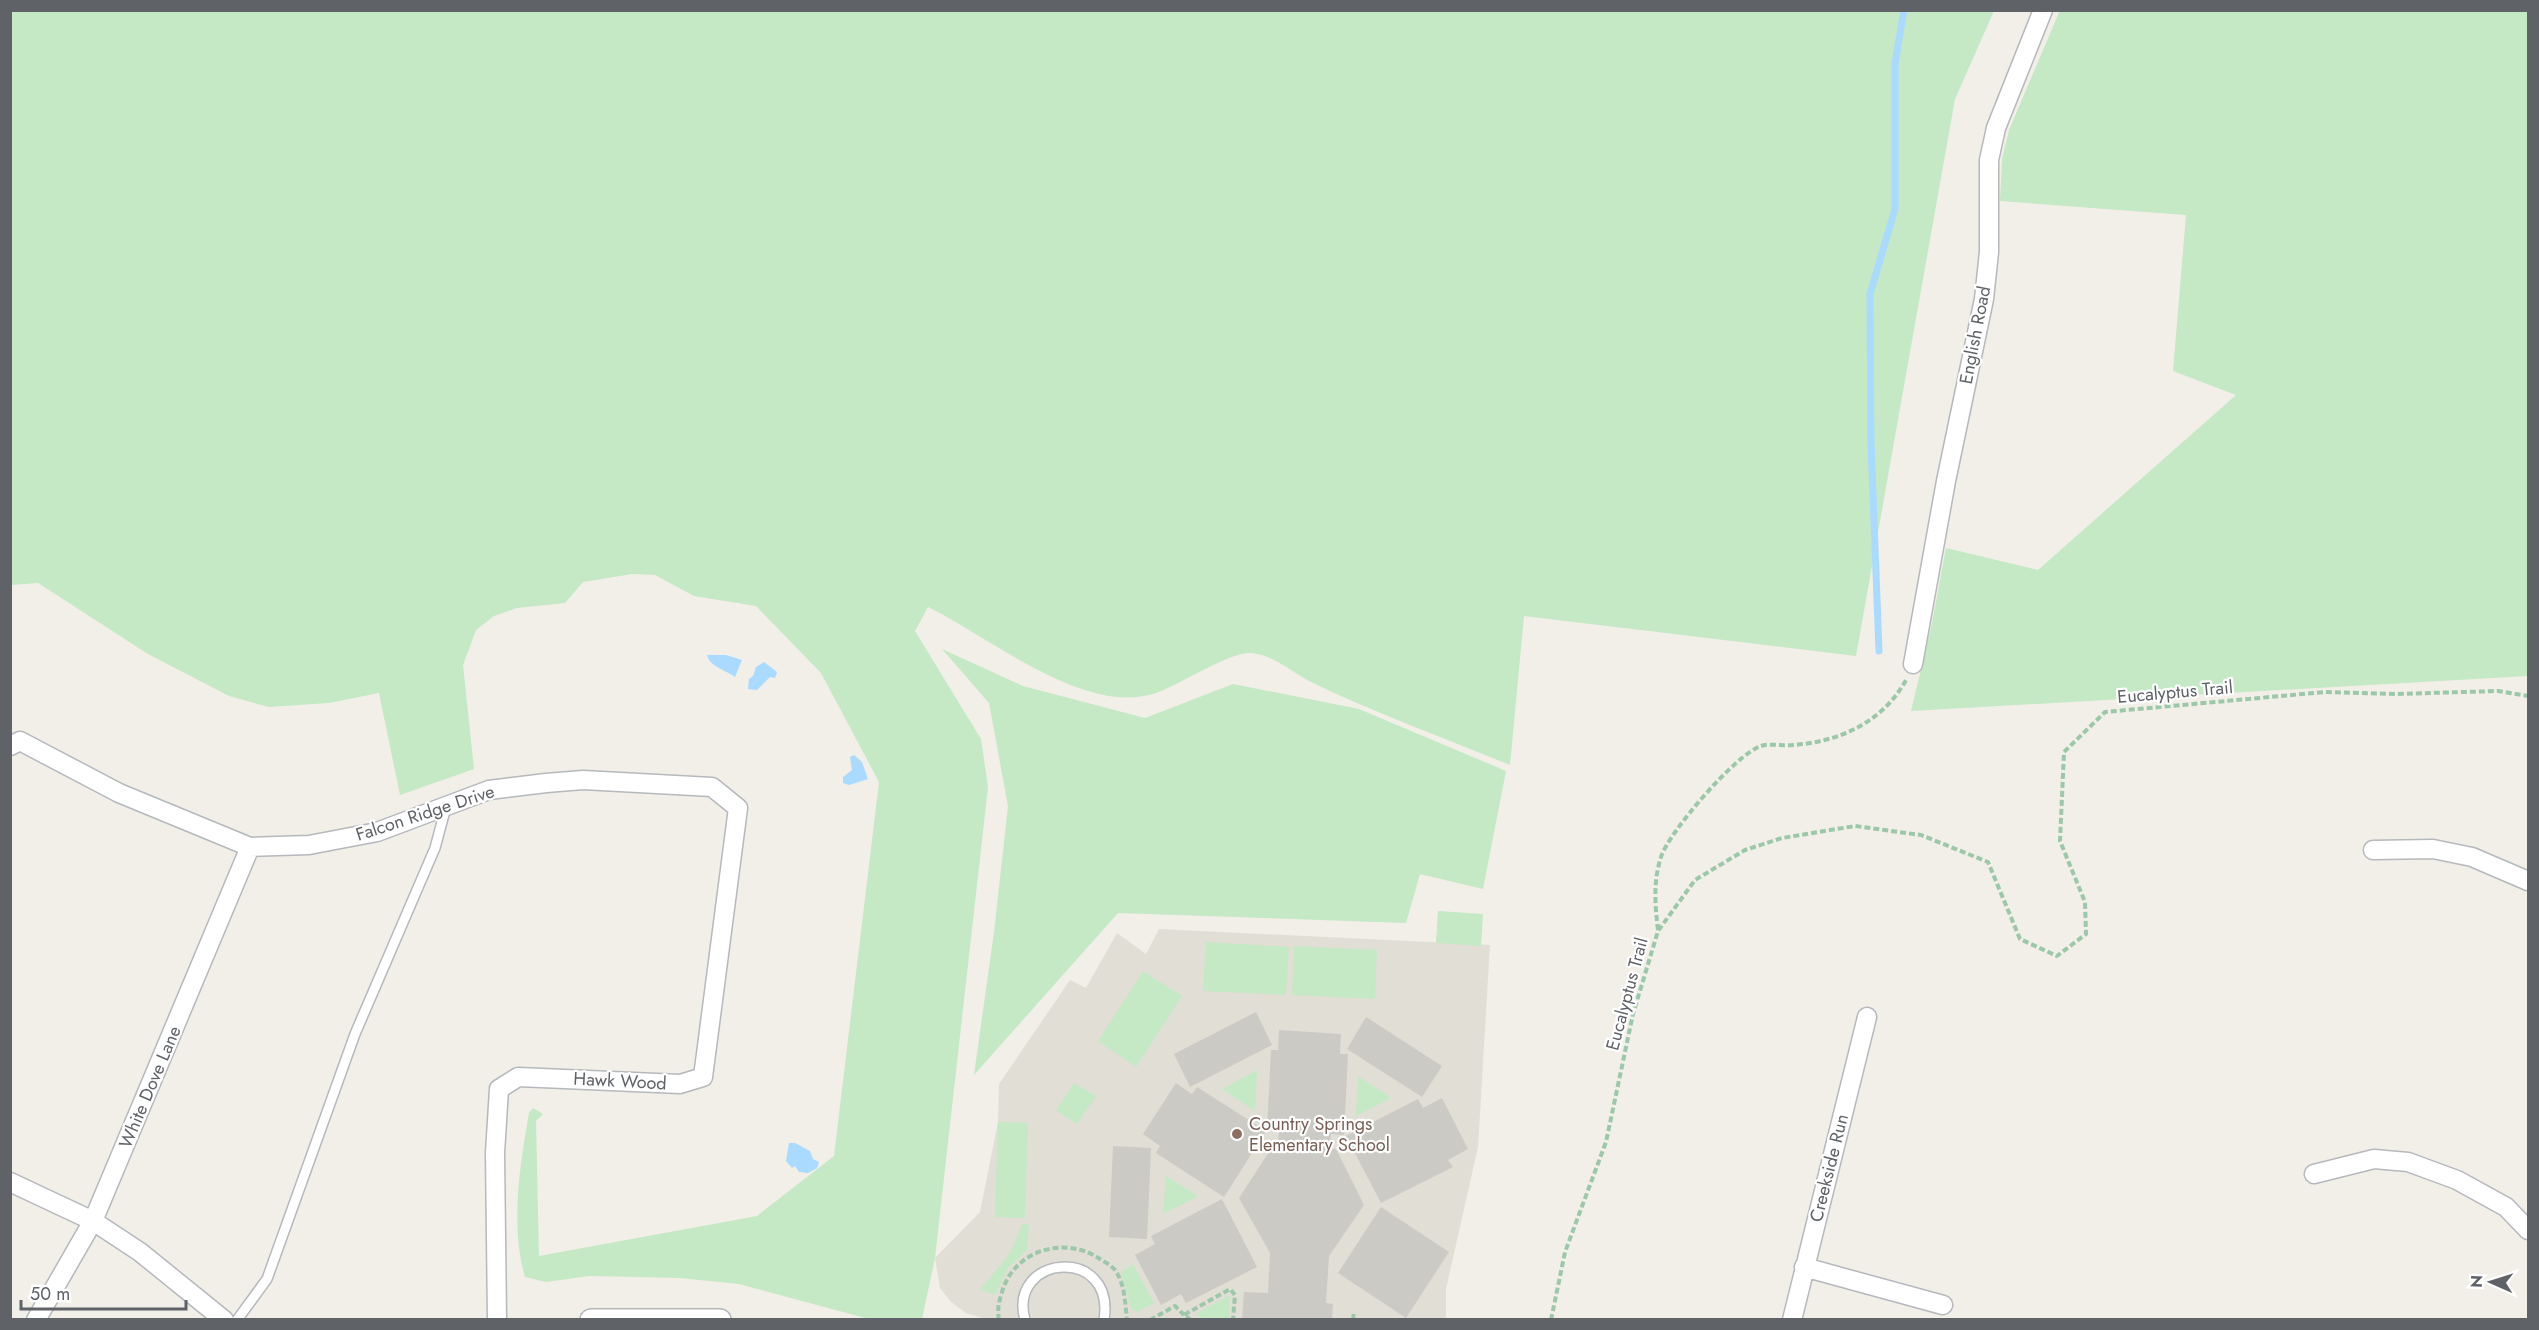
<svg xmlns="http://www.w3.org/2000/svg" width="2539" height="1330" font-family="Jost,sans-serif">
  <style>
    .education { fill: #e1ded6 }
    .green { fill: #c5e8c5 }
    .water { fill: #aadaff }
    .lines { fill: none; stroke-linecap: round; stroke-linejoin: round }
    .stream { stroke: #aadaff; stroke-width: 7 }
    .building { fill: #cccac5 }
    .service-casing { stroke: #b5b8bc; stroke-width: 12 }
    .minor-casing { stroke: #b5b8bc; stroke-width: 21 }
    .tertiary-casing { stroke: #b5b8bc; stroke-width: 24 }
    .path { stroke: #9cc7a9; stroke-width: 4; stroke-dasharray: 6 3; stroke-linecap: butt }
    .service { stroke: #fff; stroke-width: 9 }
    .minor { stroke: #fff; stroke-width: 18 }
    .tertiary { stroke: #fff; stroke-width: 21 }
    .education-dot { fill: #8d6e63; stroke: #fff; stroke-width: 2 }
    .labels { text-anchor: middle; stroke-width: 4.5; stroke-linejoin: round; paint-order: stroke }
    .street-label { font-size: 18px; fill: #5f6368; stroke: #fff }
    .education-label { font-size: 18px; fill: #785e54; stroke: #fff; text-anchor: start }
  </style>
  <rect width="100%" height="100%" fill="#f1efe8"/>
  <path class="education" d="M1159 929 1490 945 1478 1147 1446 1289V1319H986L966 1313 951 1302 940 1288 935 1258 980 1212 998 1122 999 1084 1070 980 1086 988 1117 933 1146 954Z"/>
  <path class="green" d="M11 10H1994V11L1955 99 1856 656 1524 616 1510 765C1445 738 1377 714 1313 683 1292 673 1276 656 1252 653 1230 651 1181 684 1156 693 1085 717 990 637 928 607L915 631 981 739 988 787 935 1258 922 1319H869L739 1284 680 1278 589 1276 546 1282 525 1277C510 1225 520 1165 529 1113L533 1108 543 1114 536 1121 539 1256 757 1216 834 1156 879 782 821 673 756 606 694 596 655 575 632 574 583 582 565 603 517 608 494 616 476 630 463 665 474 769 400 795 379 693 329 703 269 707 229 696 148 654 38 583 11 585Z
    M2060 10 2528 11V676L1911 711 1932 623 1946 548 2038 570 2236 395 2173 371 2186 215 2000 201 2002 159 2009 130Z
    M942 649 1023 686 1145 718 1233 684 1359 709 1506 771 1483 889 1420 874 1406 923 1118 913 974 1075 994 932 1008 806 989 703Z
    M1438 911 1483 914 1481 946 1436 943Z
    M1206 942 1289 947 1286 995 1203 991Z
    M1294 946 1377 950 1375 999 1292 995Z
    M1143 971 1182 996 1136 1067 1098 1041Z
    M1257 1070 1255 1111 1222 1089Z
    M1358 1076 1391 1098 1356 1116Z
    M1074 1083 1096 1096 1077 1124 1056 1110Z
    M998 1122 1028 1123 1025 1218 995 1217Z
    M1166 1176 1198 1196 1163 1214Z
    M1022 1224H1029L1027 1250 1008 1268 995 1295 980 1290 1011 1252Z
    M1133 1264 1154 1303 1137 1312 1131 1309 1121 1272Z
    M1230 1295 1229 1319H1203L1195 1314Z"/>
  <path class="water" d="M707 655H726L742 660 735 677C726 670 710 667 707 655Z
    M764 662 777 672 775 678 770 677 757 690 748 689 749 679 753 676 756 667Z
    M854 755 862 762 868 779 849 785 843 783V777L852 770 850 757Z
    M789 1143H795L810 1151 813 1159 819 1162 817 1168 808 1173 799 1172 795 1166 792 1168 786 1161Z"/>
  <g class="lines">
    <path class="stream" d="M1879 651 1871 443 1870 294 1895 209V63L1904 10"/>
  </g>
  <path class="building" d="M1256 1012 1272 1045 1190 1087 1174 1054Z
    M1366 1017 1442 1066 1422 1097 1347 1049Z
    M1279 1030 1341 1034 1340 1054H1348L1344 1135 1331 1134 1330 1149H1336L1364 1205 1329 1256 1326 1303 1333 1304 1332 1320H1242L1244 1292 1268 1293 1270 1253 1239 1198 1273 1146 1278 1147 1279 1131 1267 1130 1271 1050H1278Z
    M1176 1083 1192 1094 1197 1087 1266 1131 1224 1197 1156 1153 1160 1146 1143 1134Z
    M1442 1098 1468 1149 1448 1160 1453 1167 1381 1203 1346 1136 1418 1099 1423 1108Z
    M1113 1146 1151 1148 1147 1239 1109 1237Z
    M1222 1199 1257 1267 1186 1303 1181 1294 1161 1305 1135 1255 1155 1244 1151 1236Z
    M1381 1207 1449 1252 1406 1318 1338 1273Z"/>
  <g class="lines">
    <defs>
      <path id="service" d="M237 1320 267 1279 355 1034 435 848 446 807
        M1025 1320C1007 1254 1116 1245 1104 1320"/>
      <path id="minor" d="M1913 664 1946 481 1984 299 1989 252V160L1996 128 2043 10
        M10 746 20 741 119 793 250 847 309 845 377 832 489 790 546 783 583 780 712 787 738 808 703 1077 680 1084 518 1077 499 1089 495 1153 497 1320
        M2373 850 2433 849 2472 857 2528 881
        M2314 1174 2374 1159 2408 1162 2457 1180 2506 1207 2528 1230
        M10 1182 93 1221 140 1252 224 1320
        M1804 1267 1943 1305
        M36 1320 93 1221 250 847
        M1792 1320 1867 1017"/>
      <path id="tertiary" d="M591 1320H720"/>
    </defs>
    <use href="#service" class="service-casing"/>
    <use href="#minor" class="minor-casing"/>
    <use href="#tertiary" class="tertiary-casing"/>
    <path class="path" d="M1658 930C1655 905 1653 882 1661 857 1669 832 1736 754 1761 746 1770 743 1783 746 1793 745 1839 742 1883 722 1906 680
      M999 1320C997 1309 999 1302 1002 1292 1014 1250 1065 1235 1100 1259 1105 1262 1112 1266 1115 1270 1125 1284 1125 1303 1127 1320
      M1150 1320 1175 1306 1184 1315
      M1191 1320 1184 1315 1230 1289 1235 1295 1233 1320
      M1353 1320 1354 1312
      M1551 1320 1565 1252 1606 1142 1633 1014 1658 931 1695 880 1745 850 1782 838 1855 826 1921 835 1988 862 2020 939 2057 956 2086 934 2085 902 2060 841 2064 752 2105 712 2325 692 2395 694 2498 691 2528 696"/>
    <use href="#service" class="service"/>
    <use href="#minor" class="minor"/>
    <use href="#tertiary" class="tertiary"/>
  </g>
  <circle class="education-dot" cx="1237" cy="1134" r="6"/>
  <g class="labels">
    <g class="street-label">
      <text transform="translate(1975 335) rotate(-79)" y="6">English Road</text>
      <text transform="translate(2175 692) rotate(-5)" y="6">Eucalyptus Trail</text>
      <text transform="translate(425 813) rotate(-18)" y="6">Falcon Ridge Drive</text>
      <text transform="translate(1627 994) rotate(-75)" y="6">Eucalyptus Trail</text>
      <text transform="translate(620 1081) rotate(3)" y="6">Hawk Wood</text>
      <text transform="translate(150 1087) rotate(-67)" y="6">White Dove Lane</text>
      <text transform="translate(1829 1168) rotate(-76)" y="6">Creekside Run</text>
    </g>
    <g class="education-label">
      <text x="1249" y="1130">Country Springs<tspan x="1249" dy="21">Elementary School</tspan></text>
    </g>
  </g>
  <rect width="2539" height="1330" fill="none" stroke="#5f6368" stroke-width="24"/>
  <g transform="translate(2491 1282) rotate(273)" stroke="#ffffff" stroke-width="4.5" paint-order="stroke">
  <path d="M0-4.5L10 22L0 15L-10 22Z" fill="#5f6368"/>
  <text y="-9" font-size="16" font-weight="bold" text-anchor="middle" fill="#5f6368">N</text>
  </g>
  <path d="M21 1300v9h165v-9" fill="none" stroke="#5f6368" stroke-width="3"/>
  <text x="30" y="1300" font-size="18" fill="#5f6368" stroke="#ffffff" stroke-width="4.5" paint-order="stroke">50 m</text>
</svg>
